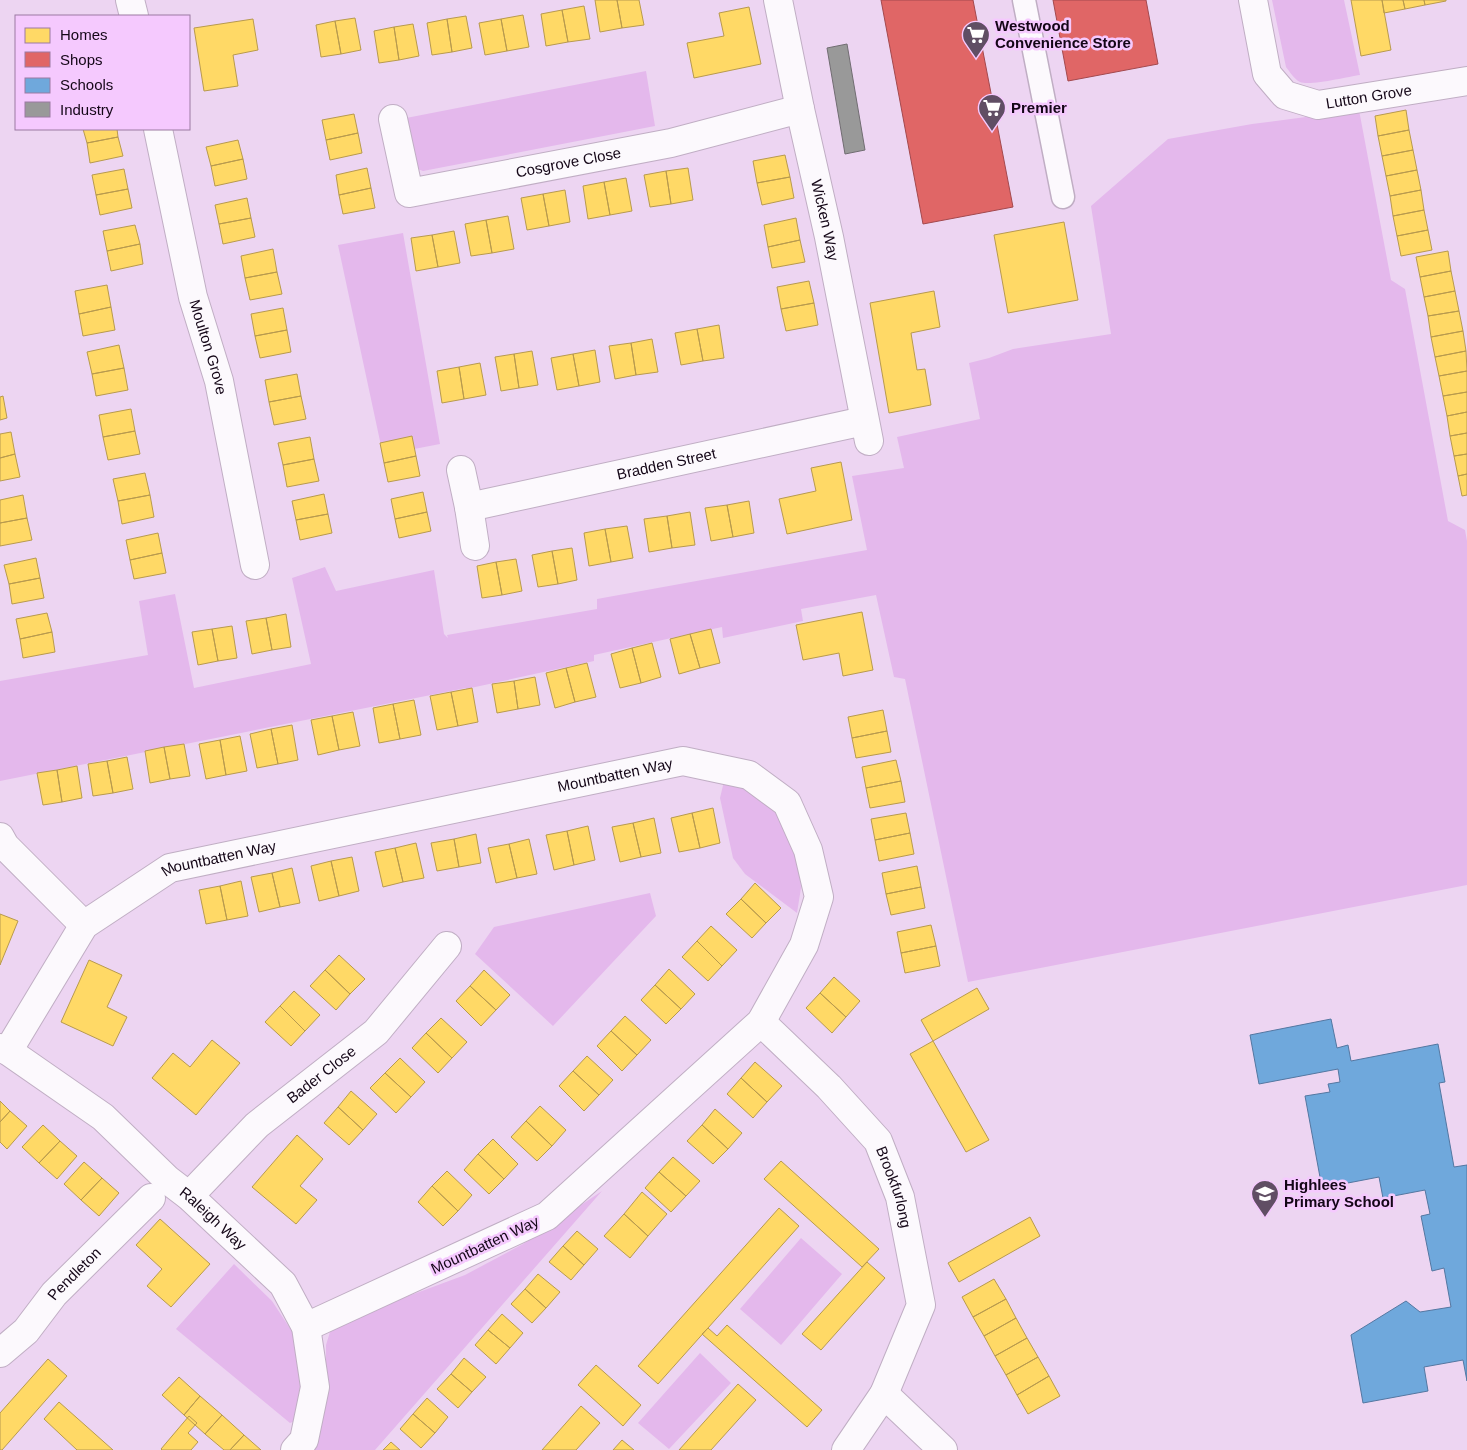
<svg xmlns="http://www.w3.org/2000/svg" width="1467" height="1450" font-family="Helvetica,sans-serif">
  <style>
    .green { fill: #e4b8ec }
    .homes { fill: #ffd966; stroke: #b89a4e }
    .shops { fill: #e06666; stroke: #a3494e }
    .schools { fill: #6fa8dc; stroke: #5477a1 }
    .industry { fill: #999; stroke: #716d72 }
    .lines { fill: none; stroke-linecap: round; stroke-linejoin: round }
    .pedestrian-casing { stroke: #c0aec4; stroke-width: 25 }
    .minor-casing { stroke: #c0aec4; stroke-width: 30 }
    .pedestrian { stroke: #fcf9fd; stroke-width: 22 }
    .minor { stroke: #fcf9fd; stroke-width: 28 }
    .labels { text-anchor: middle; stroke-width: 5; stroke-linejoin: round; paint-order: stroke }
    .poi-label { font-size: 15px; font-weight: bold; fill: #140617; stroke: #f5c9fe; text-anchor: start }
    .street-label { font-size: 15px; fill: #140617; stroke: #f5c9fe }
  </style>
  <rect width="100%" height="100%" fill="#edd5f2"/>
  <path class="green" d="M1272 0H1344L1360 75C1347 77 1310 86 1300 82 1294 79 1290 72 1286 67Z
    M646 71 655 126 423 171 410 166 401 119Z
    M1359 110 1391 280 1405 289 1448 521 1465 530 1467 541V885L968 982 905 679 894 677 876 595 801 609 803 621 723 638 722 627 594 655V661L466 689V688L0 781V681L148 655 139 601 175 594 194 688 311 664 292 578 325 567 336 591 434 570 444 634 448 638 447 635 597 609V599L867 550 852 476 904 468 897 437 980 419 969 363 989 358 1013 349 1111 334 1091 206 1168 139 1252 124Z
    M403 233 440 444 383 455 338 245Z
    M725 777 774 803 799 861 801 888 797 913 745 874 733 858 720 798Z
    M650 893 656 916 553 1026 475 954 494 927Z
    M602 1191 375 1450H309L326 1384V1345L330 1332 341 1321 465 1275 523 1244Z
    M801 1238 842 1274 781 1345 740 1309Z
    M234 1264 272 1301 295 1336 303 1374 295 1421 290 1423 176 1329Z
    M700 1353 731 1383 669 1449 638 1423Z"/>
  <path class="homes" d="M595 0H617L622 28 600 32Z
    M617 0H639L644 25 622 28Z
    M1351 0H1382L1391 50 1361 56Z
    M1382 0H1403L1405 9 1384 13Z
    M1403 0H1424L1425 5 1405 9Z
    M1424 0H1446V1L1425 5Z
    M584 6 590 39 568 42 562 10Z
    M749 7 761 64 694 78 687 43 724 36 719 13Z
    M562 10 568 42 546 46 541 14Z
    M523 15 529 47 507 51 501 19Z
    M466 16 472 48 452 52 447 19Z
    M355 18 361 50 341 54 335 21Z
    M253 19 258 50 233 55 238 86 204 91 194 28Z
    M447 19 452 52 432 55 427 23Z
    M501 19 507 51 485 55 479 23Z
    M335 21 341 54 321 57 316 25Z
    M413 24 419 56 399 60 394 27Z
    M394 27 399 60 379 63 374 31Z
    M1406 110 1409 130 1378 136 1375 116Z
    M354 114 358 133 326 140 322 120Z
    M83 129H117L118 137 87 143Z
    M1409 130 1413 150 1382 156 1378 136Z
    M358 133 362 153 330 160 326 140Z
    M118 137 123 156 90 163 87 143Z
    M238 140 243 159 211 166 206 147Z
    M1413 150 1417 170 1386 176 1382 156Z
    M785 155 790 177 757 183 753 161Z
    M243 159 247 179 215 186 211 166Z
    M367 168 371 188 339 195 336 175Z
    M688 168 693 200 671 204 666 171Z
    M124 169 128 189 96 195 92 175Z
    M1417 170 1421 190 1390 196 1386 176Z
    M666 171 671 204 650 207 644 175Z
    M790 177 794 198 762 205 757 183Z
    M626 178 632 211 610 215 604 182Z
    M604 182 610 215 588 219 583 186Z
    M371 188 375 208 343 214 339 195Z
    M128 189 132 208 100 215 96 195Z
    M565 190 570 222 549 226 543 194Z
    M1421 190 1424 210 1393 216 1390 196Z
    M543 194 549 226 527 230 521 198Z
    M247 198 251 218 219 224 215 205Z
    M1424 210 1428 230 1397 236 1393 216Z
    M508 216 514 249 492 253 486 220Z
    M251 218 255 237 223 244 219 224Z
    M796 218 800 240 768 247 764 225Z
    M486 220 492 253 471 256 465 224Z
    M1064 222 1078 300 1008 313 994 235Z
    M135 225 140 244 107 251 103 231Z
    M1428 230 1432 250 1401 256 1397 236Z
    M454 231 460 263 438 267 432 235Z
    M432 235 438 267 416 271 411 238Z
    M800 240 805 262 772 268 768 247Z
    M140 244 143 264 111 271 107 251Z
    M273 249 277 272 245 278 241 256Z
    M1448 251 1451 271 1420 277 1416 257Z
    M1451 271 1455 291 1424 297 1420 277Z
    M277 272 282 294 250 300 245 278Z
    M809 281 814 303 781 309 777 287Z
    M107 285 111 307 79 314 75 291Z
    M934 291 940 327 911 333 917 370 925 369 931 405 889 413 870 303Z
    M1455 291 1459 311 1428 316 1424 297Z
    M814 303 818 325 786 331 781 309Z
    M111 307 115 330 83 336 79 314Z
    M283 308 287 330 255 336 251 314Z
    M1459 311 1463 331 1431 337 1428 316Z
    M719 325 724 358 703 361 697 329Z
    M697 329 703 361 681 365 675 333Z
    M287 330 291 352 260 358 255 336Z
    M1463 331 1466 351 1435 357 1431 337Z
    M652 339 658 372 636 375 631 343Z
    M631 343 636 375 615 379 609 346Z
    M119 345 124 368 92 374 87 352Z
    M595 350 600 382 579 386 573 354Z
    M532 351 538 385 519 388 514 354Z
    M1466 351 1467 371 1439 376 1435 357Z
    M514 354 519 388 501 391 495 357Z
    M573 354 579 386 557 390 551 358Z
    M480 363 486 395 464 399 459 367Z
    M459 367 464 399 442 403 437 371Z
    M124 368 128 390 96 396 92 374Z
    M1467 371V392L1443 396 1439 376Z
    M297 374 301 396 269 402 265 380Z
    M1467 392V412L1447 416 1443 396Z
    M3 396 7 418 0 420V397Z
    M301 396 306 419 274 425 269 402Z
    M131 409 135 431 103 437 99 415Z
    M1467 412V433L1450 436 1447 416Z
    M135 431 140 454 108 460 103 437Z
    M11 432 15 454 0 458V434Z
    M1467 433V454L1454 456 1450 436Z
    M412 436 416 456 384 463 380 443Z
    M310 437 314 459 283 465 278 443Z
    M15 454 20 477 0 481V458Z
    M1467 454V474L1458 476 1454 456Z
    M416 456 420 476 388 482 384 463Z
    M314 459 319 481 287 487 283 465Z
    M841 462 852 520 787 534 779 499 816 491 811 468Z
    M145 473 150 495 118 501 113 479Z
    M1467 474V495L1462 496 1458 476Z
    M423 492 427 512 395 519 391 499Z
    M324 494 328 514 296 520 292 501Z
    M23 495 27 518 0 523V500Z
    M150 495 154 517 122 524 118 501Z
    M749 501 754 533 733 537 727 505Z
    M727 505 733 537 711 541 705 508Z
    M427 512 431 531 399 538 395 519Z
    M690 512 695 545 672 548 667 516Z
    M328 514 332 533 300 540 296 520Z
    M667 516 672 548 649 552 644 519Z
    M27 518 32 540 0 546V523Z
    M627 526 633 558 611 562 605 529Z
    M605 529 611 562 589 566 584 533Z
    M158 533 162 553 130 560 126 540Z
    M572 548 577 580 558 584 552 551Z
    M552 551 558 584 538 587 532 555Z
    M162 553 166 573 134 579 130 560Z
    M36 558 40 578 9 584 4 565Z
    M516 559 522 591 502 595 496 562Z
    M496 562 502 595 482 598 477 566Z
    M40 578 44 598 12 604 9 584Z
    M862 612 873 670 843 676 839 653 803 660 796 625Z
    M47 613 52 632 20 639 16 619Z
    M286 614 291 647 272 650 266 618Z
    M266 618 272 650 252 654 246 621Z
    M232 626 237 658 218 661 212 629Z
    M212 629 218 661 198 665 192 632Z
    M711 629 720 663 700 668 690 634Z
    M52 632 55 652 23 658 20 639Z
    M690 634 700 668 679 674 670 639Z
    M652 643 661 677 641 683 632 648Z
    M632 648 641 683 620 688 611 654Z
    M587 663 596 697 575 702 566 668Z
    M566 668 575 702 555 708 546 673Z
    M535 677 540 705 518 709 514 681Z
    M514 681 518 709 497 713 492 684Z
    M472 688 478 722 458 726 451 692Z
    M451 692 458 726 437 730 430 696Z
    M414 700 421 735 400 739 393 704Z
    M393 704 400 739 379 743 373 708Z
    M883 710 887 731 852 738 848 717Z
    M353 712 360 746 339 750 332 716Z
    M332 716 339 750 318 755 311 720Z
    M292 725 298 760 278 764 271 729Z
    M271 729 278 764 257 768 250 734Z
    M887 731 891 752 856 758 852 738Z
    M240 736 247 771 226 775 220 740Z
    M220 740 226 775 206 779 199 744Z
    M184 744 190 776 170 779 164 747Z
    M164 747 170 779 150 783 145 751Z
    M127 757 133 789 113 793 107 761Z
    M896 760 901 781 866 788 862 767Z
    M107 761 113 793 93 796 88 764Z
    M77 766 82 798 62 802 57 770Z
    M57 770 62 802 43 805 37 773Z
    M901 781 905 802 870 808 866 788Z
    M713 808 720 843 700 848 692 813Z
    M692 813 700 848 679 852 671 818Z
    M906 813 910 833 875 840 871 819Z
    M654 818 661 853 641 857 633 823Z
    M633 823 641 857 620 862 612 827Z
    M588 826 595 860 574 865 567 831Z
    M567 831 574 865 554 870 546 835Z
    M910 833 914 854 879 861 875 840Z
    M476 834 481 863 459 867 454 839Z
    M454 839 459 867 437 871 431 843Z
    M529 839 537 874 517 878 509 844Z
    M416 843 424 878 403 882 395 848Z
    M509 844 517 878 496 883 488 848Z
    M395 848 403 882 383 887 375 852Z
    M352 857 359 891 339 896 331 861Z
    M331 861 339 896 319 901 311 866Z
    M917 866 921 887 886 894 882 873Z
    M292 868 300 903 280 907 272 873Z
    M272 873 280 907 259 912 251 877Z
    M241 881 248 916 227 920 220 886Z
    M755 883 781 908 766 923 741 899Z
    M220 886 227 920 206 924 199 890Z
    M921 887 925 908 891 915 886 894Z
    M741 899 766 923 752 938 726 914Z
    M0 914 18 921 0 965Z
    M931 925 936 946 901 953 897 932Z
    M711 926 737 950 722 966 697 941Z
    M697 941 722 966 708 981 682 957Z
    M936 946 940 966 905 973 901 953Z
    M339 955 365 979 350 994 325 970Z
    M89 960 122 975 107 1007 127 1017 113 1046 61 1022Z
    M669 969 695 994 681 1009 655 985Z
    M325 970 350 994 336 1010 310 986Z
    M484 970 510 995 496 1010 470 986Z
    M834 977 860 1001 846 1017 820 993Z
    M655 985 681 1009 666 1024 641 1000Z
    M470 986 496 1010 481 1026 456 1001Z
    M977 988 989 1009 933 1041 921 1020Z
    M294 991 320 1015 305 1031 280 1006Z
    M820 993 846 1017 832 1033 806 1008Z
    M280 1006 305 1031 291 1046 265 1022Z
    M625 1016 651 1040 637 1055 611 1031Z
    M441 1018 467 1042 452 1058 426 1033Z
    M611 1031 637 1055 622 1071 597 1046Z
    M426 1033 452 1058 438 1073 412 1048Z
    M212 1040 240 1063 196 1115 152 1078 173 1053 190 1067Z
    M933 1041 989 1140 966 1152 910 1054Z
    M587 1056 613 1080 599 1095 573 1071Z
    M400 1058 425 1082 411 1097 385 1073Z
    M755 1062 782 1086 767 1102 741 1078Z
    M573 1071 599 1095 584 1111 559 1086Z
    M385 1073 411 1097 396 1113 370 1088Z
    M741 1078 767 1102 753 1118 727 1094Z
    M351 1091 377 1114 363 1130 338 1107Z
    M0 1101 10 1111 0 1122Z
    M540 1106 566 1130 552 1146 526 1121Z
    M338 1107 363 1130 349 1145 324 1123Z
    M715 1109 742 1133 728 1149 702 1125Z
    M10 1111 27 1126 7 1149 0 1142V1122Z
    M526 1121 552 1146 537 1161 511 1137Z
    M43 1125 60 1141 39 1163 22 1147Z
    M702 1125 728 1149 713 1164 687 1141Z
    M297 1135 323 1159 300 1186 317 1200 296 1224 252 1187Z
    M493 1139 518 1164 504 1179 478 1154Z
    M60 1141 77 1156 57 1179 39 1163Z
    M478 1154 504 1179 489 1194 464 1170Z
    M673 1157 700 1181 686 1196 659 1172Z
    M781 1161 879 1249 862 1267 764 1179Z
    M84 1162 102 1178 81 1200 64 1184Z
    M447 1171 472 1195 458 1211 432 1186Z
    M659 1172 686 1196 671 1212 645 1188Z
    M102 1178 119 1193 99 1216 81 1200Z
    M432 1186 458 1211 443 1226 418 1202Z
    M642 1192 667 1214 648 1236 624 1214Z
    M779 1208 799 1226 658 1384 638 1366Z
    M624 1214 648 1236 630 1258 604 1236Z
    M1030 1217 1040 1236 959 1282 948 1263Z
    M160 1219 210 1264 171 1307 147 1286 162 1269 136 1245Z
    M577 1231 598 1249 584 1265 563 1246Z
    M563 1246 584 1265 571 1280 549 1262Z
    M867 1262 885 1278 821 1350 802 1334Z
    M538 1274 560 1292 546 1308 525 1289Z
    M994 1279 1006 1299 973 1317 962 1297Z
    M525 1289 546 1308 532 1323 511 1304Z
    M1006 1299 1016 1318 984 1336 973 1317Z
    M502 1314 523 1333 510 1348 488 1330Z
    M1016 1318 1027 1338 995 1356 984 1336Z
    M727 1325 822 1410 807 1427 702 1334 708 1328 717 1336Z
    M488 1330 510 1348 496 1364 475 1345Z
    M1027 1338 1038 1357 1006 1375 995 1356Z
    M1038 1357 1049 1376 1017 1395 1006 1375Z
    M464 1358 486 1377 472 1392 451 1374Z
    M48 1359 67 1376 2 1450H0V1413Z
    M596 1365 641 1405 623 1426 578 1385Z
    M451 1374 472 1392 458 1408 437 1389Z
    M1049 1376 1060 1396 1028 1414 1017 1395Z
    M179 1377 200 1396 184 1415 162 1395Z
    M738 1384 756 1400 711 1450H679Z
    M200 1396 222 1415 205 1434 184 1415Z
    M427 1398 448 1417 435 1433 413 1414Z
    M59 1402 113 1450H77L44 1419Z
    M581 1406 600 1423 576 1450H542Z
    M413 1414 435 1433 421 1448 400 1429Z
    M222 1415 244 1435 230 1450H224L205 1434Z
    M189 1416 197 1423 188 1433 198 1442 191 1450H162L161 1449Z
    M244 1435 261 1450H230Z
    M622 1440 634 1450H613Z
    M391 1442 400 1450H383Z"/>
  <path class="shops" d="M881 0H973L1013 207 923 224Z
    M1053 0H1146L1158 64 1068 81Z"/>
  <path class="schools" d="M1331 1019 1337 1048 1348 1045 1351 1061 1438 1044 1445 1082 1439 1083 1454 1167 1467 1165V1381L1463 1360 1424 1367 1428 1391 1363 1403 1351 1335 1406 1301 1420 1312 1451 1307 1444 1268 1432 1271 1421 1216 1430 1214 1425 1190 1383 1198 1379 1177 1322 1188 1305 1096 1330 1092 1328 1084 1340 1082 1338 1069 1259 1084 1250 1035Z"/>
  <path class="industry" d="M847 44 865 150 845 154 827 48Z"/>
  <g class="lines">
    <defs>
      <path id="pedestrian" d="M1024 0 1063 197"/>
      <g id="minor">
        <path d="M130 0 134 16"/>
        <path id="s1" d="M778 0 800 109 829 237 869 441"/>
        <path id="s2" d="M1253 0 1267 74 1285 95 1318 105 1467 81"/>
        <path id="s3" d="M393 119 409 193 671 143 800 109"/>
        <path id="s4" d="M158 129 193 297 219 381 255 565"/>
        <path d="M461 470 469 507 475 546"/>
        <path id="s5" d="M469 507 864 421"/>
        <path d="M0 837 5 846 84 925"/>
        <path id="s6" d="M761 1022 829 1087 878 1141 900 1197 921 1305 884 1394 846 1450"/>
        <path id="s7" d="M0 1048 8 1051 103 1117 168 1180 189 1196 283 1284 306 1327 315 1387 304 1440 295 1450"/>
        <path id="s8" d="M8 1051 84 925 170 868 683 761 749 775 787 803 808 850 819 897 804 945 761 1022 547 1216 306 1327"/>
        <path id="s9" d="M189 1196 257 1125 376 1032 447 946"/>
        <path id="s10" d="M0 1353 26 1331 54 1294 151 1198"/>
        <path d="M884 1394 943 1450"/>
      </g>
    </defs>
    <use href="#pedestrian" class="pedestrian-casing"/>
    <use href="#minor" class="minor-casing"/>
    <use href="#pedestrian" class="pedestrian"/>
    <use href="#minor" class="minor"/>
  </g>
  <defs>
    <symbol id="supermarket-pin" viewBox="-11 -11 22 30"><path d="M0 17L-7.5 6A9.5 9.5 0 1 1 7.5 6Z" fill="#604e64" stroke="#f5c9fe"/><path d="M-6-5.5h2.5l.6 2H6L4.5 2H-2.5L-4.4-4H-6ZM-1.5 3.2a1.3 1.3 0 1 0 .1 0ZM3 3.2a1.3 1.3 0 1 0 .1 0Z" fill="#fff"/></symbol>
    <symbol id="school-pin" viewBox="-11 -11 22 30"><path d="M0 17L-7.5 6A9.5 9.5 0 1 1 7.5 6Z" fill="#604e64" stroke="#f5c9fe"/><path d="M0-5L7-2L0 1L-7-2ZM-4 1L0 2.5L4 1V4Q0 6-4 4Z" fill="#fff"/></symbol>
  </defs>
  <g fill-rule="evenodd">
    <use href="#supermarket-pin" x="960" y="19" width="32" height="43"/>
    <use href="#supermarket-pin" x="976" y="92" width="32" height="43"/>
    <use href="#school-pin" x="1249" y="1178" width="32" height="43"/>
  </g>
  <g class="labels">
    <g class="poi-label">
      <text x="995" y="31">Westwood<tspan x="995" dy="17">Convenience Store</tspan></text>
      <text x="1011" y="113">Premier</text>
      <text x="1284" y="1190">Highlees<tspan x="1284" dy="17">Primary School</tspan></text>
    </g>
    <g class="street-label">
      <text dy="5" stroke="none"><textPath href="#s2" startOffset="189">Lutton Grove</textPath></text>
      <text dy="5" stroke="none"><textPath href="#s3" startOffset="238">Cosgrove Close</textPath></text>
      <text dy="5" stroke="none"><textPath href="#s1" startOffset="225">Wicken Way</textPath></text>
      <text dy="5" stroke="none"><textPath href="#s4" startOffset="224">Moulton Grove</textPath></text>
      <text dy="5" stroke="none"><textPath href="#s5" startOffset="202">Bradden Street</textPath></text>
      <text dy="5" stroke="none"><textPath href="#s8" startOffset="705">Mountbatten Way</textPath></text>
      <text dy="5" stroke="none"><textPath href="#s8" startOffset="300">Mountbatten Way</textPath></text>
      <text dy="5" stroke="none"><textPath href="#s9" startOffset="180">Bader Close</textPath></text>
      <text dy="5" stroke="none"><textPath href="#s6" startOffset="216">Brookfurlong</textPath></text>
      <text dy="5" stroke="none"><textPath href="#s7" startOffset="274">Raleigh Way</textPath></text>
      <text transform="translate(485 1245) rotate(-25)" y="5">Mountbatten Way</text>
      <text dy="5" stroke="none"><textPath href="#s10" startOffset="109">Pendleton</textPath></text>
    </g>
  </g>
  <rect x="15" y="15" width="175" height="115" fill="#f5c9fe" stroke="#9b7ba2"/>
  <rect x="25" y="28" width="25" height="15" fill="#ffd966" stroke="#9b7ba2"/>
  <text x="60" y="40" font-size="15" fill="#140617">Homes</text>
  <rect x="25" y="52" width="25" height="15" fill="#e06666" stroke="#9b7ba2"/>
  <text x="60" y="65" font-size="15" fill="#140617">Shops</text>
  <rect x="25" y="78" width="25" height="15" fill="#6fa8dc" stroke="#9b7ba2"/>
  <text x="60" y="90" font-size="15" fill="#140617">Schools</text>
  <rect x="25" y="102" width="25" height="15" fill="#999999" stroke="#9b7ba2"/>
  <text x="60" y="115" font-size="15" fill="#140617">Industry</text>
</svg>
